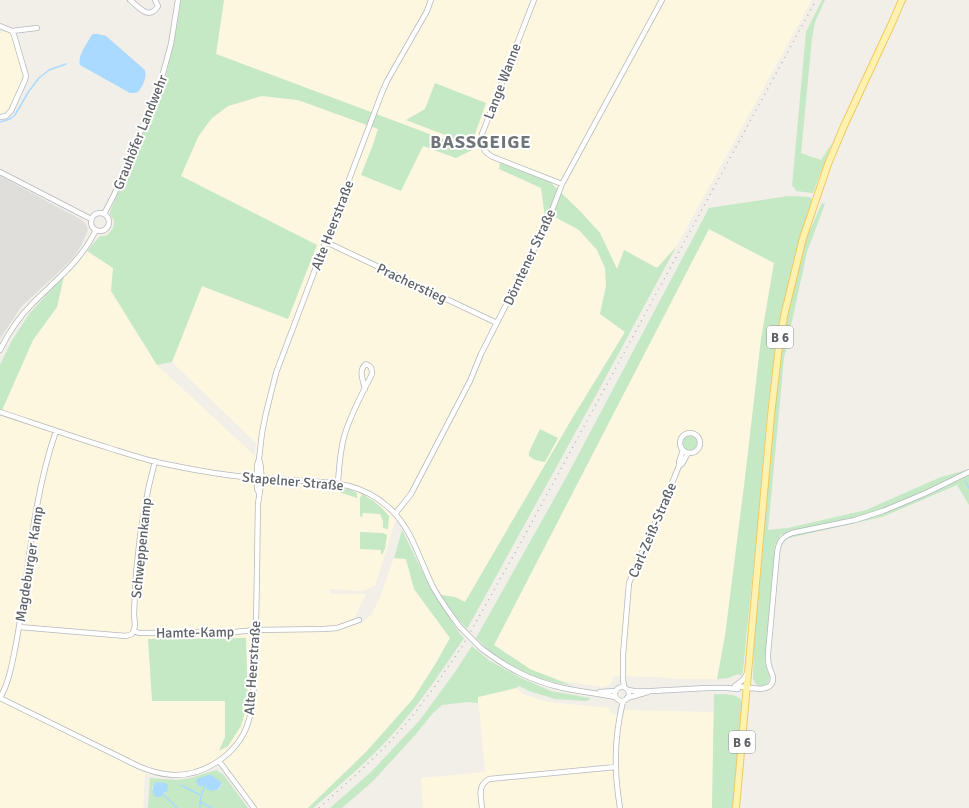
<svg xmlns="http://www.w3.org/2000/svg" width="969" height="808" font-family="Signika,sans-serif">
  <style>
    .commercial { fill: #fef7e0 }
    .industrial { fill: #e0deda }
    .green { fill: #c5e8c5; fill-rule: evenodd }
    .water { fill: #aadaff }
    .lines { fill: none; stroke-linecap: round; stroke-linejoin: round }
    .stream { stroke: #aadaff; stroke-width: 1.5 }
    .minor-casing { stroke: #b5b8bc; stroke-width: 6 }
    .major-casing { stroke: #f2c960; stroke-width: 8 }
    .minor { stroke: #fff; stroke-width: 4.5 }
    .major { stroke: #fff2af; stroke-width: 6 }
    .rail { stroke: #b6b7b8; stroke-width: 1.5; stroke-dasharray: 1 5; stroke-linecap: butt }
    .minor-bridge-casing { stroke: #b5b8bc; stroke-width: 6; stroke-linecap: butt }
    .minor-bridge { stroke: #fff; stroke-width: 4.5 }
    .labels { text-anchor: middle; stroke-width: 4; stroke-linejoin: round; paint-order: stroke }
    .shield { fill: #fff; stroke: #8f9295; stroke-width: 1 }
    .shield-label { font-size: 13px; font-weight: bold; fill: #5f6368 }
    .street-label { font-size: 14px; fill: #5f6368; stroke: #fff }
    .district-label { font-size: 18px; font-weight: bold; letter-spacing: 1px; fill: #70757a; stroke: #fff }
  </style>
  <rect width="100%" height="100%" fill="#f1efe8"/>
  <path class="commercial" d="M224 0H812L676 247 657 268 624 250 617 269 600 233 581 212 550 182 500 163 499 169 541 188 555 217 579 230 597 250 605 268 606 286 600 314 625 332 573 417 465 602 455 597 441 595 431 576 413 535 401 517 395 522 375 586 362 591 329 589 331 594H366L355 617 361 624 371 615 379 600 394 558 406 559 414 589 450 638 436 663 413 699 366 752 308 808H256L223 763 207 770 186 777 164 776 145 774 143 808H0V417L3 408 33 340 57 307 64 276 75 267 87 251 113 268 157 365 255 456 256 443 172 362 202 286 288 319 316 245 181 176 198 137 211 119 228 106 262 96 298 100 378 129 374 142 416 158 423 146 456 158 472 150 216 54Z
    M6 31 10 32 12 36 24 78 9 110 4 114 0 115V33Z
    M708 229 774 263 761 339 745 478 725 636 717 679H677L658 677 613 676 611 684 603 687 557 680 530 669 494 645Z
    M516 688 523 694 548 702 609 708 612 714 624 715 625 710 714 712 712 808H423L421 778 485 772 478 697Z"/>
  <path class="industrial" d="M0 176 82 220 86 224 88 230 81 246 72 259 62 269 21 307 0 339Z"/>
  <path class="green" d="M181 0H224L216 54 472 150 456 158 423 146 401 191 361 175 374 142 378 129 298 100 262 96 228 106 211 119 198 137 181 176 317 245 288 319 202 286 172 362 157 365 111 291 113 268 87 251 100 236H106C113 230 118 222 110 215V212L164 85 177 26Z
    M822 0H825L815 22 812 38 801 153 821 160 832 143 813 193 796 191 794 187 792 186 806 32Z
    M435 83 486 103 471 145 406 120 425 109Z
    M500 163 550 182 581 212 600 233 617 269 624 250 657 268 676 247 601 386 467 629 450 610 441 595 455 597 465 602 573 417 625 332 600 314 606 286 605 268 597 250 579 230 555 217 545 218 541 188 499 169Z
    M788 196 810 197 812 200C797 248 784 296 776 345 766 407 763 470 757 532 753 578 747 624 743 671L741 676 739 674 728 678 717 679 725 636 745 478 761 339 774 263 709 229 494 645 530 669 573 686C557 683 542 680 527 674 509 666 490 652 476 638L567 476 709 208Z
    M822 203 825 204 807 252 784 358 768 530 788 528 866 510 941 477 967 470 969 469V505L957 485 882 517 789 538 781 534 775 545 765 663 770 678 767 684C761 688 755 686 753 678L754 642 768 471 781 346 793 288 806 239Z
    M64 276 57 307 33 340 3 408 0 416V365L11 342 29 314Z
    M540 429 558 438 545 462 535 460 529 456V452Z
    M683 443a7 7 0 1 1 14 0a7 7 0 1 1-14 0Z
    M340 487 349 489 357 493V498L339 492Z
    M362 494C374 501 380 505 389 516L388 529 383 528V521L380 514 363 513 362 517 360 516V498Z
    M402 530 429 585 460 634 464 638C443 669 422 700 397 729 372 758 342 783 313 808H308L366 752 413 699 436 663 450 638 414 589 406 559 394 558Z
    M360 532 383 533 387 535 385 549 383 553 381 555V550L360 549Z
    M246 638 248 702 241 726 228 746 219 751 225 737V701H152L148 639Z
    M472 646 490 661 521 678 551 691 590 698 589 700 586 701 555 699 529 691 519 686 516 688 478 697V703L467 702 442 705 433 713 416 734 373 781 342 808H330L371 772 420 720 455 672Z
    M714 694C723 695 738 692 742 702L733 808H712Z
    M216 770 223 774 248 808H148L150 778 177 780 190 778ZM156 782 167 784V791L162 796 154 795 152 788ZM222 784C219 793 214 791 206 788L207 787 202 785Z"/>
  <path class="water" d="M93 34H98L106 36 145 70C147 77 143 86 138 92L134 93H130L80 65C77 56 87 44 91 36Z
    M208 775H211L221 782V786L217 790 213 791 206 789V787L202 785 201 787 198 785 196 781 197 779Z
    M156 782 165 783 168 785 167 791 166 793 165 792 162 795 163 796C152 801 150 788 156 782Z"/>
  <g class="lines">
    <path class="stream" d="M0 122 10 119 15 115 29 91 39 78 49 70 66 64
      M965 481 969 488
      M181 785 200 795
      M162 793 177 808
      M200 802 212 808
      M200 808C199 800 202 793 205 785"/>
    <defs>
      <path id="minor" d="M130 0C139 7 149 21 158 6L155 0
        M534 0 482 134C482 147 481 150 493 157L562 184
        M0 26 12 31 14 35 26 76 25 80 11 111 6 116 0 117
        M12 31 37 28
        M0 172 91 219
        M91 222a9 9 0 1 1 18 0a9 9 0 1 1-18 0Z
        M104 214 114 195 159 88 171 44 178 0
        M326 242 497 323
        M0 350C8 334 19 317 32 304 55 281 81 261 96 230
        M0 412C36 424 73 437 109 448 125 453 140 458 156 462 189 469 223 476 257 478 273 479 289 480 305 481 337 482 363 485 387 506 412 527 419 559 433 587 441 601 450 614 460 627
        M56 431C38 483 31 540 24 594 21 615 18 635 14 654 11 669 8 684 0 698L138 766C149 771 160 774 173 775 204 776 236 755 247 726 255 703 254 677 255 653 257 604 257 554 258 504 260 489 264 474 259 459
        M680 443a10 10 0 1 1 20 0a10 10 0 1 1-20 0Z
        M679 466 682 464 688 453
        M338 483C339 467 340 452 344 437 350 415 362 394 372 374 372 368 371 366 366 364 358 370 363 380 365 389
        M259 493 257 489V465L259 459 262 433 266 413 276 373 381 95 387 81 427 11 431 0
        M395 514 411 494 470 381 481 354 537 244 548 221 562 184 662 0
        M19 627 126 636 132 634C137 625 134 622 134 613 135 597 135 580 137 564 140 529 146 495 155 461
        M134 631 139 633 234 632 256 630 324 629 337 628 359 620
        M481 648C507 668 531 681 563 688 581 692 598 693 615 697
        M735 686C744 686 773 696 773 678 773 675 770 670 769 666 768 662 768 658 768 654L777 554C778 542 782 537 792 533L855 520 883 511 926 493 969 472
        M735 686 744 679 747 673
        M615 694a7 7 0 1 1 14 0a7 7 0 1 1-14 0Z
        M624 687 623 679V655L629 583 672 483 679 466V462L683 450
        M628 690 634 691H652L707 688H727L738 689
        M600 692 615 691
        M627 698 648 692
        M219 761 254 808
        M482 808C481 796 477 786 489 779L616 767
        M620 808C618 795 616 781 616 768 615 746 618 722 623 701"/>
      <path id="major" d="M736 808 771 415 779 346 784 316 803 238 828 164 844 126 892 23 902 0"/>
    </defs>
    <use href="#minor" class="minor-casing"/>
    <use href="#major" class="major-casing"/>
    <use href="#minor" class="minor"/>
    <use href="#major" class="major"/>
    <path class="rail" d="M319 808 358 773 386 746 410 719 435 686 463 645 520 544 816 0"/>
    <defs>
      <path id="minor-bridge" d="M460 627 481 648"/>
    </defs>
    <use href="#minor-bridge" class="minor-bridge-casing"/>
    <use href="#minor-bridge" class="minor-bridge"/>
  </g>
  <g class="labels">
    <g class="shield">
      <rect x="767" y="326" width="26" height="22" rx="3"/>
      <rect x="729" y="731" width="26" height="22" rx="3"/>
    </g>
    <g class="shield-label">
      <text x="780" y="342">B 6</text>
      <text x="742" y="747">B 6</text>
    </g>
    <g class="street-label">
      <text transform="translate(502 81) rotate(-69)" y="5">Lange Wanne</text>
      <text transform="translate(140 132) rotate(-68)" y="5">Grauhöfer Landwehr</text>
      <text transform="translate(332 225) rotate(-69)" y="5">Alte Heerstraße</text>
      <text transform="translate(529 257) rotate(-65)" y="5">Dörntener Straße</text>
      <text transform="translate(412 283) rotate(25)" y="5">Pracherstieg</text>
      <text transform="translate(293 481) rotate(5)" y="5">Stapelner Straße</text>
      <text transform="translate(652 530) rotate(-67)" y="5">Carl-Zeiß-Straße</text>
      <text transform="translate(141 548) rotate(-84)" y="5">Schweppenkamp</text>
      <text transform="translate(29 564) rotate(-81)" y="5">Magdeburger Kamp</text>
      <text transform="translate(195 632) rotate(-1)" y="5">Hamte-Kamp</text>
      <text transform="translate(252 668) rotate(-86)" y="5">Alte Heerstraße</text>
    </g>
    <g class="district-label">
      <text x="481" y="148">BASSGEIGE</text>
    </g>
  </g>
</svg>
